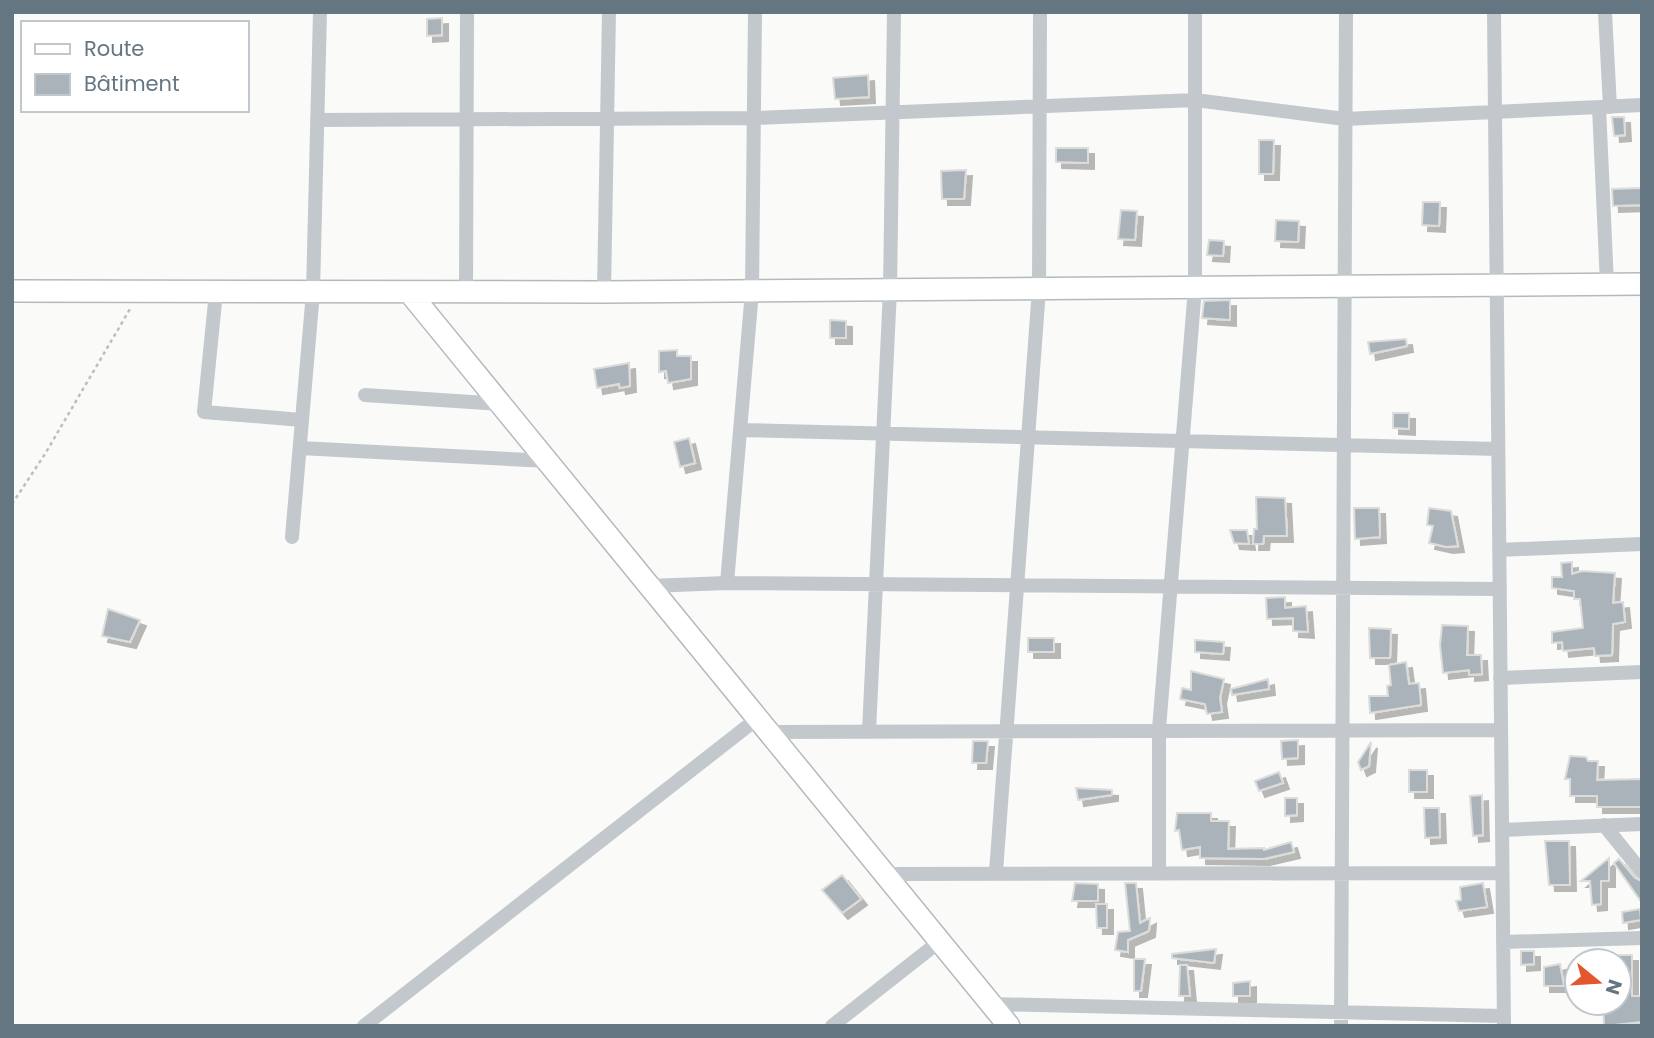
<svg xmlns="http://www.w3.org/2000/svg" width="1654" height="1038" font-family="Poppins,sans-serif">
  <style>
    .building { fill: #aab3b9; stroke: #dcdcda; stroke-width: 2; filter: url(#shadow) }
    .lines { fill: none; stroke-linecap: round; stroke-linejoin: round }
    .secondary-casing { stroke: #b3babf; stroke-width: 24 }
    .path { stroke: #bbbfc2; stroke-width: 2.5; stroke-dasharray: 3.5 3.5; stroke-linecap: butt }
    .street { stroke: #c3c8cc; stroke-width: 14 }
    .secondary { stroke: #fff; stroke-width: 21 }
  </style>
  <defs>
    <filter id="shadow"><feDropShadow dx="6" dy="6" stdDeviation="0" flood-color="#0004"/></filter>
  </defs>
  <rect width="100%" height="100%" fill="#fafaf8"/>
  <path class="building" d="M442 18V35L427 36V19Z
    M868 75 869 97 835 99 833 78Z
    M1612 117H1624L1625 135 1614 136Z
    M1259 140H1274L1273 174H1259Z
    M1056 148H1088V163L1056 162Z
    M966 170 964 199H942L941 171Z
    M1641 188 1642 205 1613 206 1612 189Z
    M1423 202H1440L1439 226 1422 225Z
    M1121 210 1137 211 1135 240 1118 239Z
    M1276 220 1299 221 1298 242 1275 241Z
    M1209 240 1224 241 1223 256 1207 255Z
    M1230 300V320L1202 318 1204 301Z
    M830 320 846 321V338H830Z
    M1406 339 1407 346 1370 354 1368 342Z
    M677 350V356H691V379L668 383 666 371 659 372V351Z
    M629 363 630 386 620 388 619 384 597 388 594 369Z
    M1393 413H1409V429L1393 428Z
    M689 438 695 463 680 467 674 442Z
    M1256 497 1285 498 1287 536H1264L1263 544H1253L1254 529H1257Z
    M1354 508H1379L1380 537 1355 539Z
    M1429 508 1451 511 1458 546 1447 547 1429 543 1433 526 1427 525Z
    M1230 530H1247L1249 544 1234 543Z
    M1572 562V574L1582 571 1615 573 1613 603 1623 602 1625 622 1613 624 1612 655 1595 656 1594 648 1563 651 1562 642 1552 643V632L1583 628 1580 599H1574V591L1552 588V577H1562L1561 563Z
    M1285 597V608L1306 606 1308 632 1293 631V618L1267 619 1266 598Z
    M108 609 140 620 130 642 102 636Z
    M1442 625 1468 626 1467 655H1481L1482 674 1469 675V670L1443 673 1440 645Z
    M1369 628 1391 629 1390 658H1370Z
    M1028 638H1054V652H1028Z
    M1195 640 1224 642 1223 654 1195 652Z
    M1406 662 1409 684 1419 683 1421 705 1370 713 1369 696H1388L1387 686 1391 685 1389 665Z
    M1191 671 1224 679 1220 698 1222 712 1207 714 1205 704 1180 699 1182 688 1191 690Z
    M1268 679 1269 689 1232 695 1231 689Z
    M1298 740V758L1282 759 1281 741Z
    M973 741H988L986 763H972Z
    M1371 742 1369 766 1361 770 1358 762Z
    M1570 756 1586 757 1588 761H1598L1597 780 1642 779V807H1597V796H1570V779H1565Z
    M1409 770H1427V792H1409Z
    M1279 772 1283 783 1259 791 1255 781Z
    M1076 788 1112 790V795L1078 800Z
    M1482 795 1483 835 1473 836 1470 796Z
    M1285 798H1297V815L1285 816Z
    M1424 808H1439L1440 837 1425 838Z
    M1177 813H1211V821H1229L1228 849 1264 848V850L1291 842 1294 852 1264 859 1200 858V847L1182 850 1179 830 1175 831Z
    M1545 841H1569L1570 885H1549Z
    M1609 858V881H1601V904L1592 905 1590 881H1581Z
    M1619 859 1635 878 1642 881V903L1614 863Z
    M842 875 861 899 842 913 822 890Z
    M1075 883 1098 884V901H1072Z
    M1125 883H1136L1140 923 1150 918 1149 931 1128 940V952L1115 950 1118 932 1130 931Z
    M1483 883 1487 907 1459 911 1456 901 1461 900 1460 887Z
    M1096 904H1107V928H1097Z
    M1640 909 1641 920 1623 923 1622 912Z
    M1216 949 1214 963 1172 958V954Z
    M1521 951H1534V964L1521 965Z
    M1619 955H1632V996H1642V1022L1604 1026 1603 1003H1619Z
    M1134 959H1145L1141 991H1134Z
    M1560 964 1564 986H1544V967Z
    M1180 965H1187L1190 996H1179Z
    M1250 981V996H1233V983Z"/>
  <g class="lines">
    <defs>
      <path id="secondary" d="M12 291 604 292 1642 284
        M409 292 1009 1026"/>
    </defs>
    <use href="#secondary" class="secondary-casing"/>
    <path class="path" d="M12 504 45 454 130 309"/>
    <path class="street" d="M1494 12 1504 1026
      M1605 12 1610 107
      M1599 107 1607 284
      M317 120 754 118 1195 100 1345 119 1642 105
      M216 292 204 412 302 420
      M466 292 467 12
      M604 292 609 12
      M365 395 501 404
      M740 430 1498 449
      M300 448 548 461
      M292 537 313 292 320 12
      M1499 550 1642 544
      M727 583 752 291 755 12
      M649 586 727 583 1500 589
      M1500 678 1642 672
      M869 731 890 290 894 12
      M769 732 1501 730
      M1604 825 1642 872
      M1502 830 1642 824
      M996 872 1039 289 1040 12
      M1159 872V729L1195 288V12
      M885 874 1502 873
      M1503 942 1642 938
      M991 1004 1503 1016
      M364 1026 758 718
      M832 1026 940 941
      M1341 1026 1346 12"/>
    <use href="#secondary" class="secondary"/>
  </g>
  <rect width="1654" height="1038" fill="none" stroke="#657683" stroke-width="28"/>
  <rect x="21" y="21" width="228" height="91" fill="#ffffff" stroke="#c1c8cd" stroke-width="2"/>
  <rect x="35" y="44" width="35" height="10" fill="#ffffff" stroke="#c1c8cd" stroke-width="2"/>
  <text x="84" y="56" font-size="21" fill="#657683">Route</text>
  <rect x="35" y="74" width="35" height="21" fill="#aab3b9" stroke="#c1c8cd" stroke-width="2"/>
  <text x="84" y="91" font-size="21" fill="#657683">Bâtiment</text>
  <g transform="translate(1598 982) rotate(108)"><circle r="33" fill="#ffffff" stroke="#c1c8cd" stroke-width="2"/>
  <path d="M0-5L12 26L0 18L-12 26Z" fill="#e4572e"/>
  <text y="-10" font-size="19" font-weight="bold" text-anchor="middle" fill="#657683">N</text>
  </g>
</svg>
